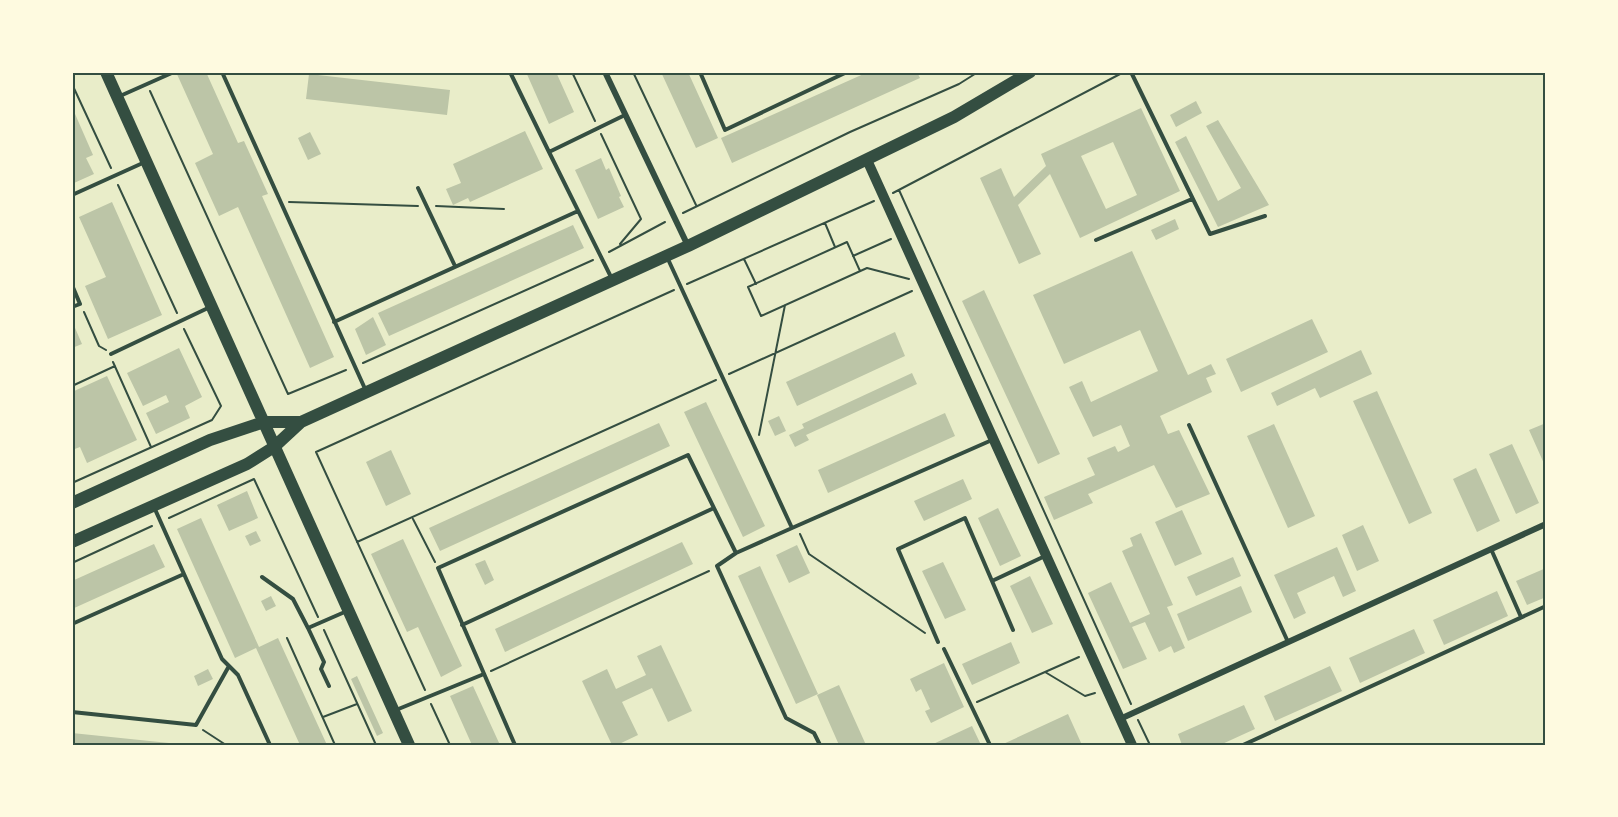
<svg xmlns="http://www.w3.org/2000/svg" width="1618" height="817" font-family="Mulish,sans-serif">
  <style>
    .building { fill: #bcc5a7; fill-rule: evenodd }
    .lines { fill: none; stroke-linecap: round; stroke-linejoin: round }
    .path { stroke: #344e41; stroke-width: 2 }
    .service { stroke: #344e41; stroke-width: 4 }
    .minor { stroke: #344e41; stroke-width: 6 }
    .tertiary { stroke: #344e41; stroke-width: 10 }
    .secondary { stroke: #344e41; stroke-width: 12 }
    .neatline { fill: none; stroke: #344e41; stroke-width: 2 }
  </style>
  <rect width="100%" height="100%" fill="#e9edc9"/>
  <path class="building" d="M176 72H206L238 143 244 141 268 194 262 196 334 357 310 368 238 207 219 216 195 163 213 154Z
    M526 72H556L574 112 549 124Z
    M661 72H688L718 138 696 148Z
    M868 72H917L920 78 732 163 721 138Z
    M309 74 450 90 447 115 306 99Z
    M1196 101 1202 113 1176 127 1170 115Z
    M72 107 93 155 86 158 94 174 74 183 72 178Z
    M1141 108 1180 191 1080 238 1050 174 1018 205 1041 254 1019 264 980 178 1001 168 1014 197 1046 166 1041 154ZM1113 142 1137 195 1106 209 1081 156Z
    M1218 120 1269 205 1218 227 1175 142 1186 136 1218 201 1241 188 1206 126Z
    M525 131 543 169 470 202 468 198 453 205 446 189 461 183 453 164Z
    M310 132 321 154 308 160 298 138Z
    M601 158 606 170 609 168 621 196 619 197 624 207 598 219 575 170Z
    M112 202 162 315 108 339 85 286 106 277 79 217Z
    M1175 219 1179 229 1156 240 1151 230Z
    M573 225 584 248 389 336 378 313Z
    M1132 251 1188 375 1211 364 1216 374 1206 378 1212 392 1160 416 1168 434 1179 430 1210 494 1176 508 1154 465 1088 494 1093 503 1054 520 1044 497 1095 475 1087 458 1115 446 1118 452 1130 446 1121 425 1093 437 1069 387 1082 381 1091 402 1158 371 1140 330 1064 364 1033 295Z
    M984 290 1060 454 1038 464 962 301Z
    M373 317 386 345 366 355 355 329Z
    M1312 319 1328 352 1241 392 1226 359Z
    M72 321 82 344 72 348Z
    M895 332 905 356 797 406 786 382Z
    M179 348 202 397 185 406 190 418 156 434 146 413 169 402 166 395 143 406 127 373Z
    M1361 350 1372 374 1320 398 1315 388 1277 406 1271 393Z
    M912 373 917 384 806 435 809 440 795 447 789 435 804 428 802 424Z
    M107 376 137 440 87 463 80 447 72 450V392Z
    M1377 391 1432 513 1409 524 1353 401Z
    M706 402 765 526 743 537 684 412Z
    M945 413 955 436 828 493 818 470Z
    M779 416 786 431 775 436 768 421Z
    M659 423 670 446 440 551 429 528Z
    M1546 423V468L1529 430Z
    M1274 424 1315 516 1288 528 1247 436Z
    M1512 444 1539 503 1516 514 1489 454Z
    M391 450 411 494 386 506 366 462Z
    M1476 468 1500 521 1477 532 1453 479Z
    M963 479 972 499 924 521 914 501Z
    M247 491 258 518 229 531 217 505Z
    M998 508 1021 556 1000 566 978 518Z
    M1182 510 1202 554 1175 566 1155 522Z
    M201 518 259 647 278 638 327 745H300L256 648 235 658 177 529Z
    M1363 525 1379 561 1357 571 1342 535Z
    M256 531 261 541 250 546 245 536Z
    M1141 533 1173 605 1167 607 1185 648 1174 653 1171 646 1159 652 1145 622 1132 627 1147 659 1123 669 1088 593 1111 582 1130 623 1150 614 1122 551 1133 546 1130 538Z
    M403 539 462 666 441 677 418 627 407 632 371 554Z
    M682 542 693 564 505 652 495 629Z
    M154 544 165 567 72 609V581Z
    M797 545 810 573 789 583 776 555Z
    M1337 547 1356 591 1343 597 1334 576 1297 593 1306 613 1294 619 1274 575Z
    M1233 557 1241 576 1196 596 1187 577Z
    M485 560 494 580 485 585 475 564Z
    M943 562 966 610 945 619 922 571Z
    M760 566 818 694 796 704 738 576Z
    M1546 568V597L1527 605 1516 581Z
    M1030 576 1053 624 1032 633 1010 586Z
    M1241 586 1252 612 1188 641 1177 614Z
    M1497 591 1508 616 1444 645 1433 620Z
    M271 596 276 606 266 611 261 601Z
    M1414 629 1425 653 1360 683 1349 658Z
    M1011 642 1020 663 972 685 962 664Z
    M661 645 692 711 668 722 652 688 622 702 638 735 617 745H612L582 681 607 669 616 689 646 675 637 656Z
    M944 663 964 707 931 723 925 711 930 709 921 689 916 692 910 679Z
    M1330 666 1342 691 1275 721 1264 696Z
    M208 669 213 679 198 686 194 676Z
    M357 676 383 733 377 736 351 679Z
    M839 685 866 745H839L817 695Z
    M473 686 500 745H472L450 696Z
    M1244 705 1255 729 1220 745H1182L1178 734Z
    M1068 714 1082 745H1001Z
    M972 726 981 745H931Z
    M72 733 169 743V745H72Z"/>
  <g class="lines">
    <path class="path" d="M572 72 595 121
      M633 72 696 205
      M72 84 111 168
      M150 91 288 394 346 370
      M601 134 641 219 620 244
      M118 185 177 313
      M899 190 1131 704
      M893 193 1122 73
      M289 202 418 206
      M436 206 504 209
      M683 213 850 132 959 84 978 72
      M825 223 835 247
      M609 252 665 222
      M853 256 891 239
      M744 259 756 284
      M860 271 847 242 748 287 761 316 867 268 909 279
      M687 284 874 201
      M84 312 99 346 106 350
      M113 362 151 447
      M363 363 593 260
      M729 374 912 291
      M72 386 115 366
      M759 435 785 305
      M72 483 212 420 221 406 184 329
      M169 518 254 479 318 617
      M413 519 435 562
      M800 534 809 554 925 633
      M357 542 716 380
      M72 563 152 526
      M324 630 376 745
      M287 638 335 745
      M491 671 709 571
      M1045 672 1079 657
      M425 690 316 452 674 290
      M977 702 1045 672 1085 696 1095 693
      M431 704 450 745
      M323 717 357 704
      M1138 720 1150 745
      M203 730 226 745"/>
    <path class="service" d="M222 72 366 391
      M510 72 549 152 625 115
      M700 72 725 130 847 72
      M1131 72 1210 234 1265 216
      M120 96 174 72
      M549 152 611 277
      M418 188 455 266
      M72 195 145 162
      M1096 240 1192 199
      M667 257 792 528 992 440
      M72 285 80 304 72 307
      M334 322 578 211
      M111 354 208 308
      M1189 425 1288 642
      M154 507 222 659 238 675 270 745
      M1491 549 1521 617
      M736 553 717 566 786 718 814 733 820 745
      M262 577 293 599 308 628
      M992 581 1045 556
      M72 624 184 574
      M462 625 714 508
      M938 642 898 549 965 518 1013 630
      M944 649 990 745
      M329 686 321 669 324 662 308 628 347 611
      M396 710 484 674
      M72 712 196 725 229 666
      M515 745 438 568 688 455 736 553 792 528
      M1243 745 1546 606"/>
    <path class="minor" d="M605 72 688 246
      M1120 719 1546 524"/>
    <path class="tertiary" d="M867 160 1132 745"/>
    <path class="secondary" d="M106 72 409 745
      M72 503 210 440 264 422H301
      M72 542 247 464 274 447 301 422 688 246 954 117 1030 72"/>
  </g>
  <rect width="1618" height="817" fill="none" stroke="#fefae0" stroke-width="147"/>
  <rect x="74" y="74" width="1470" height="670" class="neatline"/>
</svg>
